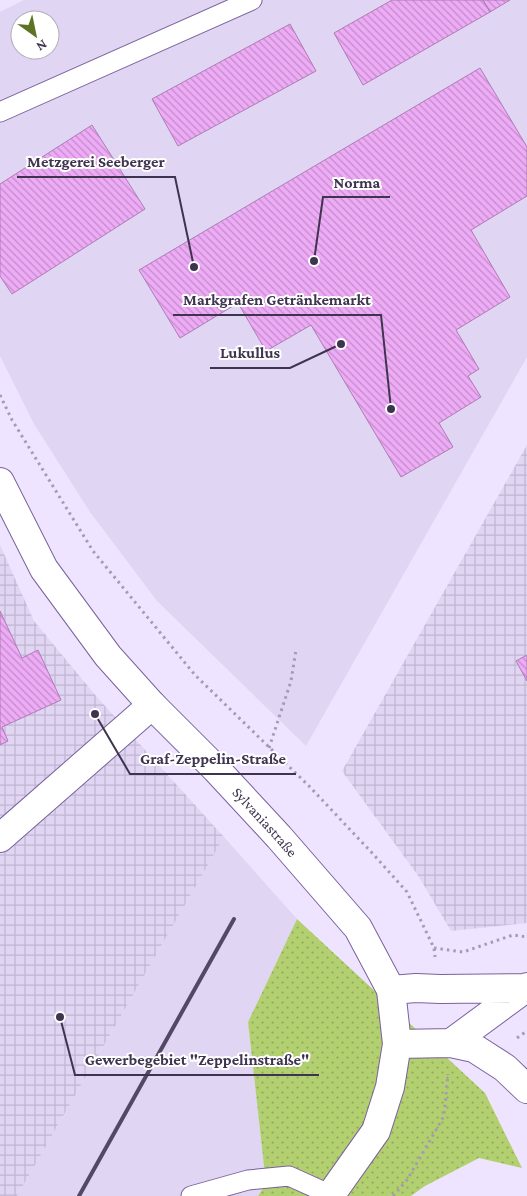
<svg xmlns="http://www.w3.org/2000/svg" width="527" height="1196" font-family="'Crimson Pro',serif">
  <style>
    .built { fill: #e0d5f3; fill-rule: evenodd }
    .industrial { fill: url(#industrial-grid) }
    .grass { fill: url(#grass-dots) }
    .building { fill: url(#building-back-hatch); stroke: #ad7db3 }
    .lines { fill: none; stroke-linecap: round; stroke-linejoin: round }
    .service-casing { stroke: #7a619c; stroke-width: 21 }
    .minor-casing { stroke: #7a619c; stroke-width: 30 }
    .tertiary-casing { stroke: #7a619c; stroke-width: 30 }
    .path { stroke: #a59bb6; stroke-width: 3; stroke-dasharray: 2.5 4; stroke-linecap: butt }
    .service { stroke: #fff; stroke-width: 19 }
    .minor { stroke: #fff; stroke-width: 28 }
    .tertiary { stroke: #fff; stroke-width: 28 }
    .rail { stroke: #544964; stroke-width: 4 }
    .labels { text-anchor: middle; stroke-width: 4; stroke-linejoin: round; paint-order: stroke }
    .street-label { font-size: 15px; fill: #3f344f; stroke: #fff }
    .leader { fill: none; stroke: #3f344f; stroke-width: 2 }
    .callout-dot { fill: #3f344f; stroke: #fff; stroke-width: 2 }
    .callout-label { font-size: 16px; text-anchor: middle; font-weight: bold; fill: #3f344f; stroke: #fff; stroke-width: 4; stroke-linejoin: round; paint-order: stroke }
  </style>
  <defs>
    <pattern id="industrial-grid" width="8" height="8" patternUnits="userSpaceOnUse" patternTransform="scale(1.25)"><rect width="8" height="8" fill="#e0d5f3"/><path d="M0 4h8M4 0v8" fill="none" stroke="#c1b7d2"/></pattern>
    <pattern id="grass-dots" width="8" height="8" patternUnits="userSpaceOnUse" patternTransform="scale(1.25)"><rect width="8" height="8" fill="#b3d070"/><path d="M2 2h.1M6 6h.1" fill="none" stroke="#93aa5e" stroke-width="1.8" stroke-linecap="round"/></pattern>
    <pattern id="building-back-hatch" width="6" height="6" patternUnits="userSpaceOnUse" patternTransform="scale(1.25)"><rect width="6" height="6" fill="#eeabf6"/><path d="M-1 5l2 2M0 0l6 6M5-1l2 2" fill="none" stroke="#c28cca"/></pattern>
  </defs>
  <rect width="100%" height="100%" fill="#eee4ff"/>
  <path class="built" d="M24 0H527V357L306 746 157 601 90 512 34 424 0 356V12ZM20 20H50V50H20Z
    M224 837 297 919 248 1022 266 1184 258 1196H17Z"/>
  <path class="industrial" d="M527 445V923L451 931 419 877 342 771Z
    M0 545 34 621 96 696 224 837 17 1196H0Z"/>
  <path class="grass" d="M297 919 485 1093 522 1168 479 1158 425 1186 411 1196H258L266 1184 248 1022Z"/>
  <path class="building" d="M392 0H483L490 12 363 85 334 33Z
    M483 0H510L490 12Z
    M290 24 316 71 178 146 152 99Z
    M480 68 527 147V196L471 230 510 297 456 330 479 369 468 376 481 397 439 423 453 447 401 477 311 325 266 351 238 303 180 338 139 270Z
    M92 125 145 209 12 294 0 276V184Z
    M0 611 22 658 38 650 61 700 2 727 8 741 0 745Z
    M527 655V681L516 661Z"/>
  <g class="lines">
    <defs>
      <path id="service" d="M0 112 252 0
        M191 1196 248 1180 289 1176 331 1195"/>
      <path id="minor" d="M0 838 152 705
        M391 990 416 988 440 989 525 988
        M451 1043 527 987
        M397 1044 451 1043 474 1048 505 1068 527 1089"/>
      <g id="tertiary">
        <path id="s1" d="M0 482 44 569 108 656 152 705 216 769 279 837 358 928 391 990 397 1044 390 1087 376 1131 330 1196"/>
      </g>
    </defs>
    <use href="#service" class="service-casing"/>
    <use href="#minor" class="minor-casing"/>
    <use href="#tertiary" class="tertiary-casing"/>
    <path class="path" d="M0 395 12 420 93 551 195 675 309 786 374 855 407 892 434 948 435 957
      M269 748 291 681 296 650
      M434 948 463 952 513 935 527 937
      M517 1038 527 1031
      M393 1196 407 1180 444 1116 448 1074"/>
    <use href="#service" class="service"/>
    <use href="#minor" class="minor"/>
    <use href="#tertiary" class="tertiary"/>
    <path class="rail" d="M79 1196 234 919"/>
  </g>
  <g class="labels">
    <g class="street-label">
      <text dy="5" stroke="none"><textPath href="#s1" startOffset="434">Sylvaniastraße</textPath></text>
    </g>
  </g>
  <path class="leader" d="M194 267L175 177H17M314 261L323 197H390M391 409L381 315H173M341 344L290 368H210M95 714L130 774H296M60 1017L75 1075H319"/>
  <g class="callout-dot">
    <circle cx="194" cy="267" r="5"/>
    <circle cx="314" cy="261" r="5"/>
    <circle cx="391" cy="409" r="5"/>
    <circle cx="341" cy="344" r="5"/>
    <circle cx="95" cy="714" r="5"/>
    <circle cx="60" cy="1017" r="5"/>
  </g>
  <g class="callout-label">
    <text x="96" y="167">Metzgerei Seeberger</text>
    <text x="357" y="188">Norma</text>
    <text x="277" y="305">Markgrafen Getränkemarkt</text>
    <text x="250" y="358">Lukullus</text>
    <text x="213" y="764">Graf-Zeppelin-Straße</text>
    <text x="197" y="1065">Gewerbegebiet "Zeppelinstraße"</text>
  </g>
  <g transform="translate(35 35) rotate(147)"><circle r="24" fill="#ffffff" stroke="#b2aeb9"/>
  <path d="M0-4L9 19L0 12L-9 19Z" fill="#5e7323"/>
  <text y="-8" font-size="14" font-weight="bold" text-anchor="middle" fill="#3f344f">N</text>
  </g>
</svg>
